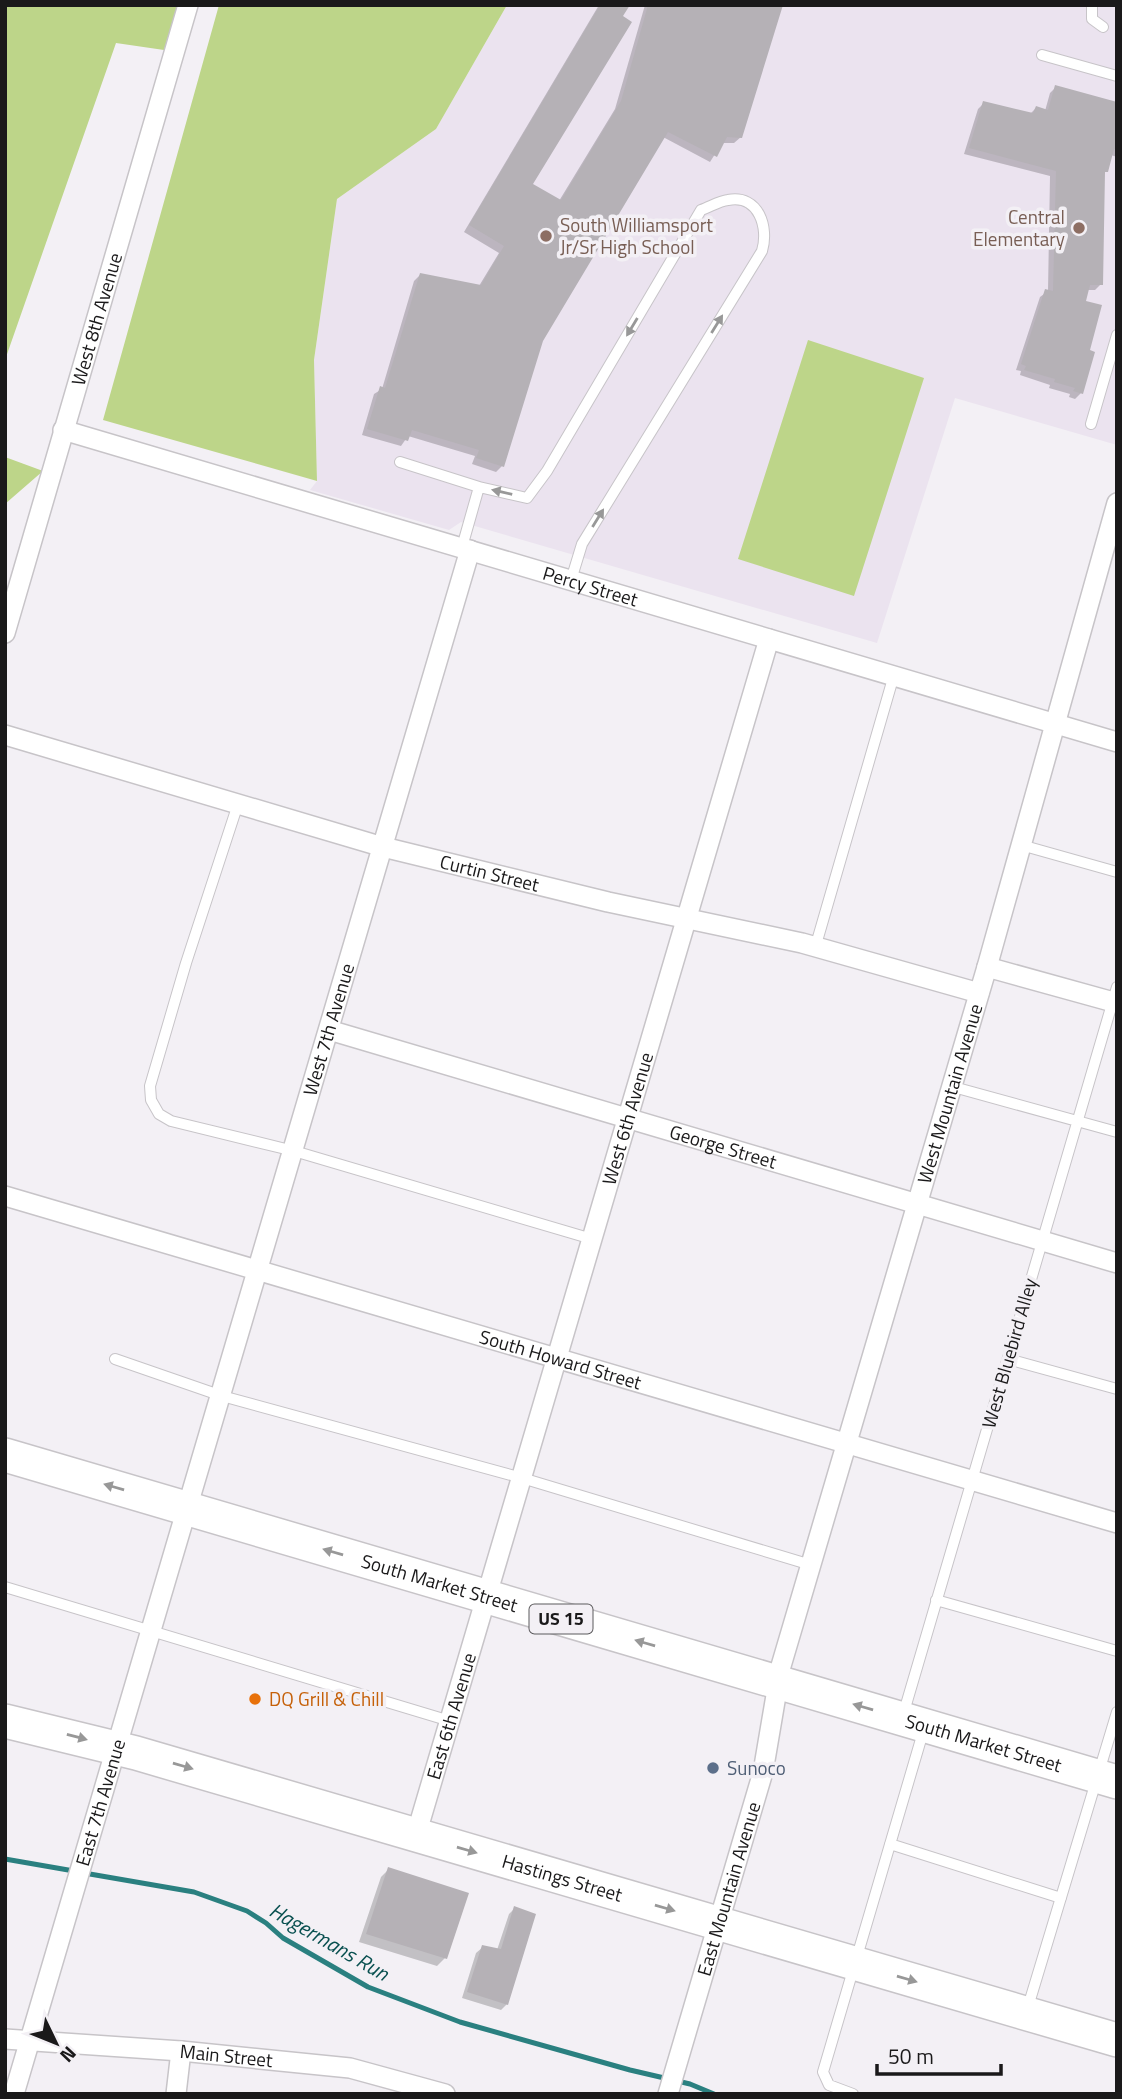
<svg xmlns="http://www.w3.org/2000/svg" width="1122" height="2099" font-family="'Titillium Web',sans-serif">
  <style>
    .built { fill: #ebe3ef }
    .green { fill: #bdd589 }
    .shadow { fill: #0003 }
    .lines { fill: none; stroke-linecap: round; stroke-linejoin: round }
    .stream { stroke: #2a8080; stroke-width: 5 }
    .building { fill: #b5b1b6 }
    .service-casing { stroke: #c7c4c8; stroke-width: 12 }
    .minor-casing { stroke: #c7c4c8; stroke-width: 22 }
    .trunk-casing { stroke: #c7c4c8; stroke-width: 36 }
    .service { stroke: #fff; stroke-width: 10 }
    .minor { stroke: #fff; stroke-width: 19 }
    .trunk { stroke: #fff; stroke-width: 33 }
    .oneway { fill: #989898 }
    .education-dot { fill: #8d6e63; stroke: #f3f0f5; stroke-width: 2.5 }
    .food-dot { fill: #e8710a; stroke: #f3f0f5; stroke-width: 2.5 }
    .service-dot { fill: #5c6f8a; stroke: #f3f0f5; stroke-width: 2.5 }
    .labels { text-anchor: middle; stroke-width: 7; stroke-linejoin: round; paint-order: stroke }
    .shield { fill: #f3f0f5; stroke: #5b5a5c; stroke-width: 2 }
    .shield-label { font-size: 18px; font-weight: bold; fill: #1a191a }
    .education-label { font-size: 19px; fill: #785e54; stroke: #f3f0f5; text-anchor: end }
    .street-label { font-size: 19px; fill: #1a191a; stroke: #f3f0f5 }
    .food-label { font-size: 19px; fill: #c56008; stroke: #f3f0f5; text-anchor: start }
    .service-label { font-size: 19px; fill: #4e5e75; stroke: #f3f0f5; text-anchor: start }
    .water-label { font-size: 21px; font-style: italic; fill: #095050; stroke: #f3f0f5 }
  </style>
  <rect width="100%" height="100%" fill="#f3f0f5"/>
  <path class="built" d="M507 5H1117V445L955 398 877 643 461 522 449 530 310 490 317 481 314 360 337 199 436 129Z"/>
  <path class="green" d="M5 5H179L164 50 116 43 5 360Z
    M219 5H507L436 129 337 199 314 360 317 481 103 420Z
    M808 340 924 378 854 596 738 559Z
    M5 457 43 471 5 504Z"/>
  <path class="shadow" d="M599 5H628L530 185 559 201 615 109 645 5H781L741 137 734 143H722L710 162 663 137 541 340 502 466 496 472 472 464 475 456 408 436 401 446 362 435 374 394 382 389 414 281 420 275 479 286 499 253 464 232Z
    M1056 87 1117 103V157L1111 155 1103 174 1101 284 1095 290H1087L1084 302 1088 351 1081 393 1075 399 1069 397 1070 394 1049 388 1050 385 1020 375 1021 371 1016 370 1040 297 1048 291 1050 176 964 154 978 109 984 103 1030 114 1036 108 1045 111 1050 93Z
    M389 1869 445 1958 437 1966 359 1942 381 1877Z
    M515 1908 507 2004 501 2010 462 1998 476 1953 483 1947 497 1950 509 1914Z"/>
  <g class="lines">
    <path class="stream" d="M5 1859 74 1871
      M84 1873 194 1892 247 1911 266 1923 283 1938 368 1987 460 2022 630 2070 690 2084 714 2094"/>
  </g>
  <path class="building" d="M600 5H630L623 16 632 22 533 184 561 200 621 101 648 5H783L742 138 727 137 717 157 668 132 543 341 504 467 476 458 479 450 412 430 408 441 367 429 380 386 385 388 420 273 481 285 504 246 469 225Z
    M1055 85 1117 102V150L1114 149 1108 172H1105L1103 285H1090L1086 301 1102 305 1090 350 1095 352 1083 394 1073 391 1075 388 1054 382 1055 379 1024 370 1026 366 1021 364 1045 289 1053 291 1056 171 969 148 983 101 1033 113 1036 106 1048 110Z
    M388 1867 469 1893 447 1959 366 1934Z
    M514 1906 536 1914 508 2005 467 1992 482 1945 501 1949Z"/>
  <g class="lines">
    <defs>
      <path id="service" d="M1092 5V19L1103 27
        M1042 55 1117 76
        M1091 424 1117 335
        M400 462 479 487
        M462 547 479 487 527 498 547 471 701 210C710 207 719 201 728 200 759 194 769 228 762 251L582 544 571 580
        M238 804 186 963 150 1086 151 1100 159 1114 171 1121 294 1151 592 1239
        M1021 845 1117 872
        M815 948 894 675
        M950 1086 1117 1132
        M115 1359 222 1396 522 1478 811 1565
        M1008 1359 1117 1389
        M5 1587 450 1721
        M936 1600 1117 1651
        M903 1715 1117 987
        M890 1844 1061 1898
        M1027 2010 1117 1712
        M853 2094 829 2085 823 2072 924 1729"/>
      <g id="minor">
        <path id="s1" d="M63 430 1117 742"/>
        <path id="s2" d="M5 633 188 5"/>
        <path id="s3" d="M5 735 383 847 608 902 802 943 979 993"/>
        <path d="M987 967 1117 1003"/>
        <path id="s4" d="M329 1030 1117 1263"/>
        <path id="s5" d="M5 1196 1117 1523"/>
        <path id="s6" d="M416 1835 769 639"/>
        <path id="s7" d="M5 2039 181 2051 350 2068 445 2094"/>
        <path id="s8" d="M14 2094 470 550"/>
        <path d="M176 2094 181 2051"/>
        <path id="s9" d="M668 2094 763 1772 781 1666 987 967 1117 503"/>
      </g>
      <g id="trunk">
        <path id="s10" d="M5 1455 1117 1782"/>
        <path id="s11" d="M5 1721 136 1753 1117 2040"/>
      </g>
    </defs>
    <use href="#service" class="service-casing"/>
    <use href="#minor" class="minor-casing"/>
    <use href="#trunk" class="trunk-casing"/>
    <use href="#service" class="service"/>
    <use href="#minor" class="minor"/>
    <use href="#trunk" class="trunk"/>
  </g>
  <defs><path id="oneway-solid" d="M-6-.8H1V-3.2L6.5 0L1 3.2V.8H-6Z" transform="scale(1.75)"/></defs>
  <g class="oneway">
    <use href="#oneway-solid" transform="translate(717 324) rotate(-58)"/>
    <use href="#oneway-solid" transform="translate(632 327) rotate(121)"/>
    <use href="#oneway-solid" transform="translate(502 492) rotate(-167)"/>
    <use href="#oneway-solid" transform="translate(598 518) rotate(-58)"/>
    <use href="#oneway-solid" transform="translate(114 1487) rotate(-164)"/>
    <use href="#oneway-solid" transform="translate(333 1552) rotate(-164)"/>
    <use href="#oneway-solid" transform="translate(645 1643) rotate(-164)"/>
    <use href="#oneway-solid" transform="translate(863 1707) rotate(-164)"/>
    <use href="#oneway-solid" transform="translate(77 1737) rotate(15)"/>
    <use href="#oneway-solid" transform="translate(183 1766) rotate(16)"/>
    <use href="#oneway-solid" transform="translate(467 1850) rotate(16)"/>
    <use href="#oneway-solid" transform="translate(665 1908) rotate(16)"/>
    <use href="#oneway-solid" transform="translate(907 1979) rotate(16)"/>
  </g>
  <g class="education-dot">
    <circle cx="1079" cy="228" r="7"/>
    <circle cx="546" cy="236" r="7"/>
  </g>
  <circle class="food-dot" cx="255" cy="1699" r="7"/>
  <circle class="service-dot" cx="713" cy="1768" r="7"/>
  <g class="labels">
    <rect class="shield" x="529.5" y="1604.5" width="63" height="29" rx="5"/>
    <g class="shield-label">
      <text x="561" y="1625">US 15</text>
    </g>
    <g class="education-label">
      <text x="1065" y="224">Central<tspan x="1065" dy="22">Elementary</tspan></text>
      <text x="560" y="232" text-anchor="start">South Williamsport<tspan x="560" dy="22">Jr/Sr High School</tspan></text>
    </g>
    <g class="street-label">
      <text dy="7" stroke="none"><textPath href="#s2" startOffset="327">West 8th Avenue</textPath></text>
      <text dy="7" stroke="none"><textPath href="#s1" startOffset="550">Percy Street</textPath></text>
      <text dy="7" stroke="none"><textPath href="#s3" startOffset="504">Curtin Street</textPath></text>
      <text dy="7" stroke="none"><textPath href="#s8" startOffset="1110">West 7th Avenue</textPath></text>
      <text dy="7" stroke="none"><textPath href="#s9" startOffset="1040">West Mountain Avenue</textPath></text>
      <text dy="7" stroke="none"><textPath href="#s6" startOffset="747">West 6th Avenue</textPath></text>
      <text dy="7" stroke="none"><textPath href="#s4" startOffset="411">George Street</textPath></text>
      <text transform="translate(1009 1353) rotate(-74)" y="7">West Bluebird Alley</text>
      <text dy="7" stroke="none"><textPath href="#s5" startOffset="579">South Howard Street</textPath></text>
      <text dy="7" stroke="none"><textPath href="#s10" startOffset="453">South Market Street</textPath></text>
      <text dy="7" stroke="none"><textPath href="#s6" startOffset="124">East 6th Avenue</textPath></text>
      <text dy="7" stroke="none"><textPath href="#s10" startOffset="1020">South Market Street</textPath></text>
      <text dy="7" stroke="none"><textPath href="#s8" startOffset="304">East 7th Avenue</textPath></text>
      <text dy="7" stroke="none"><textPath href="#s11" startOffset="579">Hastings Street</textPath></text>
      <text dy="7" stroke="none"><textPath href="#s9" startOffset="214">East Mountain Avenue</textPath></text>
      <text dy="7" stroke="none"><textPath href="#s7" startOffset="222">Main Street</textPath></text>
    </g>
    <g class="food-label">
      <text x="269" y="1706">DQ Grill &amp; Chill</text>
    </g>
    <g class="service-label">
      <text x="727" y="1775">Sunoco</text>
    </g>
    <g class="water-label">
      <text transform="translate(329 1942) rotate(30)" y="7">Hagermans Run</text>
    </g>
  </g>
  <rect width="1122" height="2099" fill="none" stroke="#1a191a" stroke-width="14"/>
  <g transform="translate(56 2043) rotate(133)" stroke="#f3f0f5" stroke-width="5" paint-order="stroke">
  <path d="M0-5L12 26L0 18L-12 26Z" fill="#1a191a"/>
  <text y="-10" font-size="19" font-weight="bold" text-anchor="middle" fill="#1a191a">N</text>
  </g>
  <path d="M877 2064v10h124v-10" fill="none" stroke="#1a191a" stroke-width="3.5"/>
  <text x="888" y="2064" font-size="21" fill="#1a191a" stroke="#f3f0f5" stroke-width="5" paint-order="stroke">50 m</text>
</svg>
